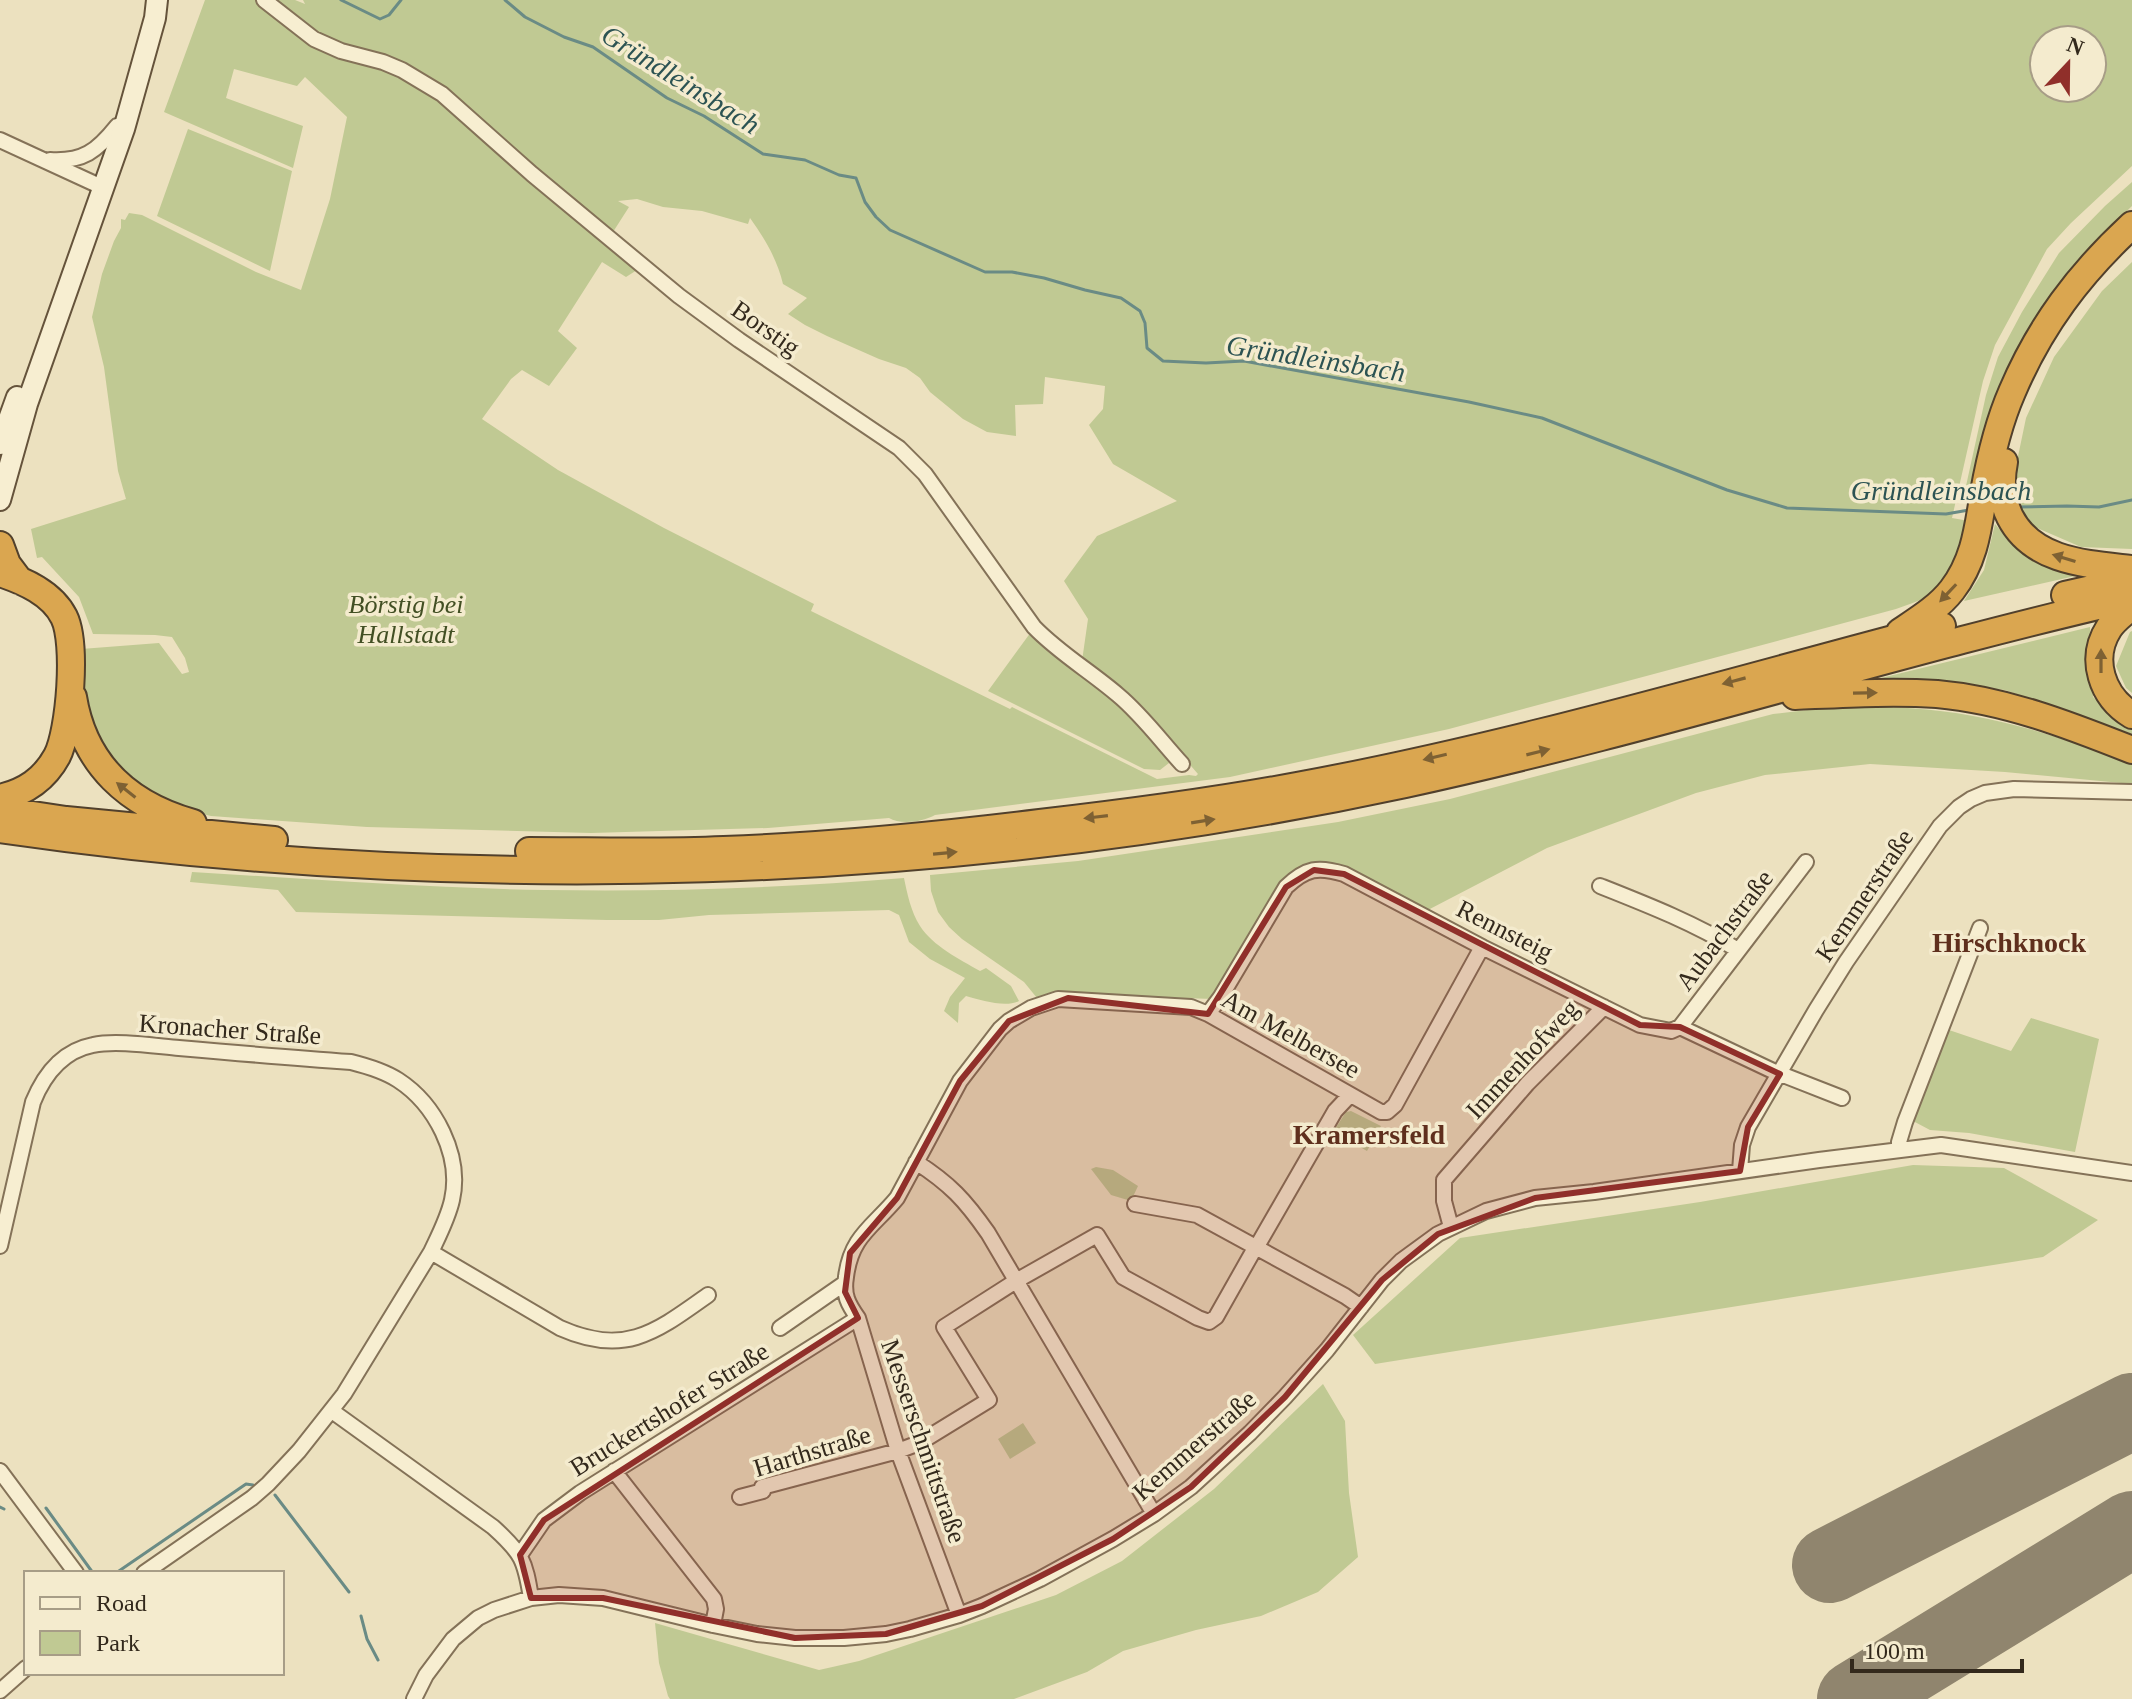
<svg xmlns="http://www.w3.org/2000/svg" width="2132" height="1699" font-family="'Times New Roman',serif">
  <style>
    .green { fill: #c0c993; fill-rule: evenodd }
    .lines { fill: none; stroke-linecap: round; stroke-linejoin: round }
    .stream { stroke: #6a8b85; stroke-width: 3 }
    .runway { stroke: #90856e; stroke-width: 76 }
    .minor-casing { stroke: #847258; stroke-width: 18 }
    .secondary-casing { stroke: #65533b; stroke-width: 24 }
    .motorway-casing { stroke: #51402c; stroke-width: 30 }
    .minor { stroke: #f7eed1; stroke-width: 14 }
    .secondary { stroke: #f7eed1; stroke-width: 20 }
    .motorway { stroke: #daa650; stroke-width: 26 }
    .oneway { fill: #7e6133 }
    .marked { fill: #902f2a; fill-opacity: 0.2; stroke: #902f2a; stroke-width: 6; stroke-linejoin: round }
    .labels { text-anchor: middle; stroke-width: 7; stroke-linejoin: round; paint-order: stroke }
    .street-label { font-size: 26px; fill: #33291c; stroke: #f4ebce }
    .park-label { font-size: 26px; font-style: italic; fill: #424f23; stroke: #f4ebce }
    .water-label { font-size: 28px; font-style: italic; fill: #2c5353; stroke: #f4ebce }
    .neighbourhood-label { font-size: 28px; font-weight: bold; fill: #5f2f1d; stroke: #f4ebce }
  </style>
  <rect width="100%" height="100%" fill="#ece1bf"/>
  <path class="green" d="M205 0H259L301 33 306 43 332 55 357 61 343 46 311 30 273 0H295L305 4 303 0H2132V166L2071 223 2047 249 1995 345 1983 381 1952 518 1969 521C1960 549 1953 581 1926 597 1917 602 1906 605 1896 609L1449 729 1230 777 935 815C923 822 900 825 889 818L768 828 591 833 367 827 211 816 182 809 134 786 94 736 80 687 81 649 159 643 182 674 189 672 185 658 172 637 155 635 93 634 79 597 42 557 37 558 31 529 126 499 118 471 104 367 92 317 102 274 114 241 121 228V219L125 220 129 213 142 215 256 272 301 290 330 199 347 117 305 77 297 86 234 69 226 98 303 126 293 168 164 112ZM2044 40H2092V88H2044ZM637 199 663 207 702 211 748 224 750 218C765 239 777 259 783 284L807 298 788 314 805 325 827 336 879 359 906 368 920 378 930 392 963 419 987 432 1016 436 1015 405 1043 404 1045 377 1105 386 1103 409 1089 425 1113 464 1177 501 1097 536 1064 581 1088 619 1082 661 1136 703 1198 774 1196 776 1189 775 1157 779 1012 707 1010 709 811 611 814 604 664 528 558 470 482 419 511 379 522 370 549 386 577 348 558 331 602 262 626 277 637 270 613 232 629 207 618 201Z
    M188 129 292 171 270 271 157 216Z
    M2132 182V206L2093 244 2064 279 2032 329 1974 498 1964 495 1986 395 1998 357 2022 312 2059 253 2105 206Z
    M2132 262V549L2081 547 2030 525 2011 490 2026 418 2054 357 2102 291Z
    M1995 524 2014 546 2033 561 2084 574 1964 601 1984 570Z
    M2090 627 2093 697 2110 712 2132 725V734L2005 690 1881 678Z
    M2132 631V693L2126 688 2116 666 2130 632Z
    M1031 632 1099 682 1167 751 1169 763 1160 770 1144 769 988 691Z
    M1849 705C1891 707 1932 708 1973 716 2028 726 2080 744 2132 764V784L2005 772 1870 764 1765 775 1696 793 1547 848 1426 911 1308 867 1213 999 1066 994 1037 998 1024 982 962 939 949 927 938 912 931 891 930 875 1078 861 1338 822 1450 799 1773 714Z
    M192 872C310 879 427 888 545 890 665 892 784 888 904 878 907 893 911 912 920 926 933 946 959 959 980 971L986 968 1011 986 1019 1001C1005 1008 981 1000 966 996L959 1003 958 1023 944 1011 950 997 965 978 930 959 909 942 899 915 889 910 709 915 659 920H607L296 912 278 890 190 882Z
    M2031 1018 2099 1039 2075 1152 1969 1133 1930 1130 1913 1121 1949 1030 2011 1051Z
    M1351 1111 1381 1126 1367 1151 1336 1133 1335 1129 1346 1112Z
    M1913 1165 2004 1168 2098 1220 2043 1257 1375 1364 1353 1335 1460 1238 1700 1202Z
    M1096 1167 1113 1170 1138 1186 1131 1201 1111 1195 1091 1169Z
    M1323 1384 1345 1421 1349 1493 1358 1557 1318 1592 1261 1616 1196 1630 1123 1651 1087 1672 1014 1699H670L668 1696 659 1663 655 1623 819 1670 859 1661 1056 1595 1122 1561 1214 1489Z
    M1023 1423 1036 1443 1010 1459 998 1439Z"/>
  <g class="lines">
    <path class="stream" d="M341 0 380 19 389 15 401 0
      M505 0 525 17 564 37 593 47 667 98 704 116 763 154 805 160 839 175 856 178 865 202 876 217 890 230 985 272H1012L1044 278 1085 290 1121 298 1140 311 1145 323 1147 348 1163 361 1206 363 1244 361 1469 402 1542 418 1727 490 1787 508 1946 514 1969 510
      M2017 507 2067 506 2099 507 2132 500
      M275 1495 349 1592
      M0 1507 4 1509
      M46 1508 93 1573
      M116 1573 246 1484 253 1485
      M361 1616 367 1639 378 1660"/>
    <path class="runway" d="M1830 1565 2132 1411
      M1855 1699 2132 1529"/>
    <defs>
      <path id="minor" d="M264 0 314 39 341 51 383 62 402 70 442 94 532 174 679 296 739 340 899 448 925 474 1034 627C1059 653 1090 671 1118 695 1142 715 1161 741 1182 764
        M0 140 104 188
        M50 160C83 162 97 151 117 126
        M1600 886C1648 905 1694 923 1738 950
        M1208 1014 1220 998 1286 887C1306 868 1318 866 1344 874L1482 947 1640 1025 1671 1031 1680 1027 1773 1071 1842 1098
        M1680 1027 1806 862
        M1899 1150V1142L1905 1122 1980 928
        M916 1162C950 1184 965 1200 988 1233L1154 1514
        M1740 1171 1742 1145 1748 1127 1816 1010 1846 962 1940 826 1959 807 1971 799 1985 793 2014 789 2132 792
        M1135 1204 1197 1215 1345 1296 1361 1307
        M1451 1227 1444 1201V1180L1527 1084 1604 1007
        M0 1246 33 1102C44 1075 62 1051 93 1045 116 1040 155 1046 179 1048 236 1053 294 1058 351 1062 367 1066 384 1071 398 1080 435 1104 462 1155 452 1200 448 1218 439 1235 431 1252L344 1394 299 1451 268 1484 252 1498 144 1573
        M1256 1248 1335 1111 1350 1095
        M431 1252 560 1328C625 1357 656 1332 708 1295
        M780 1328 845 1283
        M332 1411 493 1527C522 1553 525 1560 531 1598
        M0 1471 76 1573
        M614 1471 714 1599 716 1609 713 1625
        M740 1497 763 1491 762 1487 898 1451 919 1443 989 1400 944 1327 1016 1281 1097 1235 1123 1277 1198 1318 1209 1322 1216 1317 1255 1248
        M520 1555 544 1520 580 1493 858 1318
        M959 1615 898 1451 858 1318C848 1304 843 1295 846 1277 851 1236 873 1227 897 1198L960 1081 1000 1029 1009 1021 1031 1008 1058 999 1191 1007 1208 1014 1381 1112H1387L1395 1105 1482 947
        M0 1691 26 1668
        M414 1699 426 1675 453 1639 478 1618 494 1610 531 1598 559 1595 603 1598 713 1625 757 1634 795 1638H844L886 1634 910 1629 959 1615 982 1606 1040 1579 1113 1539 1154 1514 1191 1487 1250 1433 1285 1397 1327 1350 1382 1280 1401 1261 1438 1234 1486 1211 1535 1198 1594 1192 1819 1160 1941 1145 2132 1173"/>
      <path id="secondary" d="M0 444 17 397
        M0 500 27 404 124 129 155 18 157 0"/>
      <path id="motorway" d="M2004 462C2000 482 2001 499 2010 517 2033 562 2087 564 2132 569
        M0 545 7 564 19 580
        M0 573C24 581 52 593 64 617 77 643 70 731 57 756 44 780 25 792 0 798
        M2065 595 2132 580
        M2132 606C2124 613 2115 619 2109 628 2089 659 2102 697 2132 715
        M1900 632C1918 620 1939 607 1952 590 1975 560 1978 528 1984 492 1990 459 1998 424 2012 392 2040 326 2079 274 2132 225
        M1795 696C1842 694 1890 691 1937 694 2005 700 2069 725 2132 750
        M73 697C84 765 129 805 193 823
        M0 810 66 820 274 840
        M0 829C463 896 948 882 1405 784 1650 731 1888 654 2132 598
        M529 851C594 851 659 853 724 850 830 846 935 836 1040 823 1126 813 1212 802 1297 786 1515 746 1728 682 1942 626"/>
    </defs>
    <use href="#minor" class="minor-casing"/>
    <use href="#secondary" class="secondary-casing"/>
    <use href="#motorway" class="motorway-casing"/>
    <use href="#minor" class="minor"/>
    <use href="#secondary" class="secondary"/>
    <use href="#motorway" class="motorway"/>
  </g>
  <defs><path id="oneway-solid" d="M-6-.8H1V-3.2L6.5 0L1 3.2V.8H-6Z" transform="scale(2)"/></defs>
  <g class="oneway">
    <use href="#oneway-solid" transform="translate(2064 558) rotate(-163)"/>
    <use href="#oneway-solid" transform="translate(1948 593) rotate(133)"/>
    <use href="#oneway-solid" transform="translate(2101 661) rotate(-90)"/>
    <use href="#oneway-solid" transform="translate(1734 681) rotate(165)"/>
    <use href="#oneway-solid" transform="translate(1865 693) rotate(-1)"/>
    <use href="#oneway-solid" transform="translate(1538 752) rotate(-14)"/>
    <use href="#oneway-solid" transform="translate(1435 757) rotate(167)"/>
    <use href="#oneway-solid" transform="translate(126 790) rotate(-142)"/>
    <use href="#oneway-solid" transform="translate(1096 817) rotate(173)"/>
    <use href="#oneway-solid" transform="translate(1203 821) rotate(-9)"/>
    <use href="#oneway-solid" transform="translate(945 853) rotate(-5)"/>
  </g>
  <path class="marked" d="M1314 870 1344 874 1640 1025 1680 1027 1780 1074 1748 1127 1740 1171 1535 1198 1438 1234 1382 1280 1285 1397 1191 1487 1113 1539 982 1606 886 1634 795 1638 603 1598H531L520 1555 544 1520 858 1318 845 1292 850 1253 897 1198 960 1081 1009 1021 1068 998 1208 1014 1286 887Z"/>
  <g class="labels">
    <g class="street-label">
      <text transform="translate(766 328) rotate(35)" y="9">Borstig</text>
      <text transform="translate(1864 895) rotate(-56)" y="9">Kemmerstraße</text>
      <text transform="translate(1505 930) rotate(27)" y="9">Rennsteig</text>
      <text transform="translate(1724 930) rotate(-53)" y="9">Aubachstraße</text>
      <text transform="translate(230 1029) rotate(4)" y="9">Kronacher Straße</text>
      <text transform="translate(1291 1034) rotate(29)" y="9">Am Melbersee</text>
      <text transform="translate(1522 1059) rotate(-47)" y="9">Immenhofweg</text>
      <text transform="translate(669 1409) rotate(-32)" y="9">Bruckertshofer Straße</text>
      <text transform="translate(924 1441) rotate(71)" y="9">Messerschmittstraße</text>
      <text transform="translate(1194 1445) rotate(-41)" y="9">Kemmerstraße</text>
      <text transform="translate(812 1451) rotate(-17)" y="9">Harthstraße</text>
    </g>
    <g class="park-label">
      <text x="406" y="613">Börstig bei<tspan x="406" dy="30">Hallstadt</tspan></text>
    </g>
    <g class="water-label">
      <text transform="translate(681 79) rotate(32)" y="10">Gründleinsbach</text>
      <text transform="translate(1316 358) rotate(9)" y="10">Gründleinsbach</text>
      <text x="1941" y="500">Gründleinsbach</text>
    </g>
    <g class="neighbourhood-label">
      <text x="2009" y="952">Hirschknock</text>
      <text x="1369" y="1144">Kramersfeld</text>
    </g>
  </g>
  <rect x="24" y="1571" width="260" height="104" fill="#f4ebce" stroke="#a79d87" stroke-width="2"/>
  <rect x="40" y="1597" width="40" height="12" fill="#f7eed1" stroke="#a79d87" stroke-width="2"/>
  <text x="96" y="1611" font-size="24" fill="#33291c">Road</text>
  <rect x="40" y="1631" width="40" height="24" fill="#c0c993" stroke="#a79d87" stroke-width="2"/>
  <text x="96" y="1651" font-size="24" fill="#33291c">Park</text>
  <g transform="translate(2068 64) rotate(22)"><circle r="38" fill="#f4ebce" stroke="#a79d87" stroke-width="2"/>
  <path d="M0-6L14 30L0 20L-14 30Z" fill="#902f2a"/>
  <text y="-12" font-size="22" font-weight="bold" text-anchor="middle" fill="#33291c">N</text>
  </g>
  <path d="M1852 1659v12h170v-12" fill="none" stroke="#33291c" stroke-width="4"/>
  <text x="1864" y="1659" font-size="24" fill="#33291c" stroke="#f4ebce" stroke-width="6" paint-order="stroke">100 m</text>
</svg>
